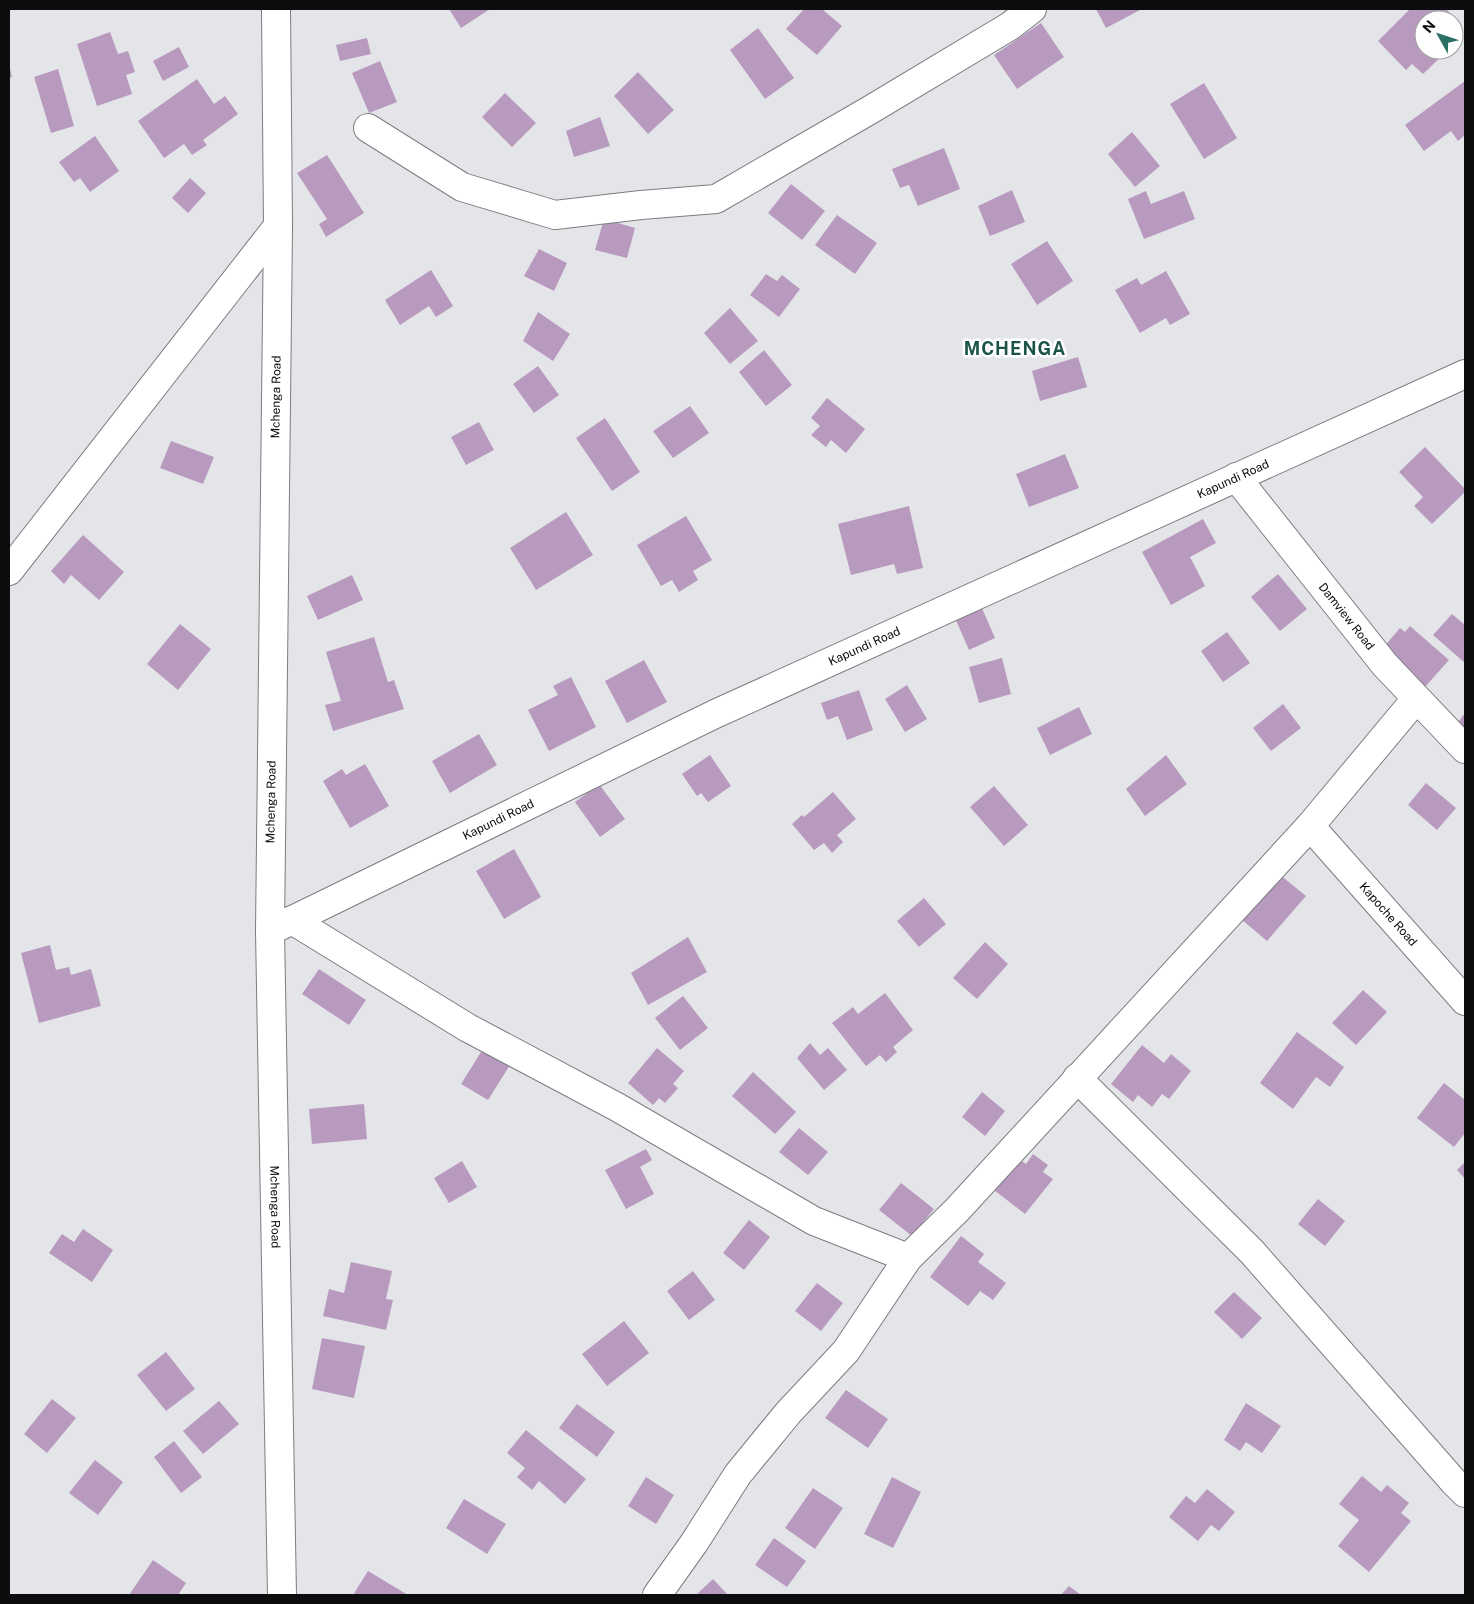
<svg xmlns="http://www.w3.org/2000/svg" width="1474" height="1604" font-family="'Public Sans',sans-serif">
  <style>
    .building { fill: #b99abf }
    .lines { fill: none; stroke-linecap: round; stroke-linejoin: round }
    .minor-casing { stroke: #7b7d80; stroke-width: 30 }
    .tertiary-casing { stroke: #7b7d80; stroke-width: 30 }
    .minor { stroke: #fff; stroke-width: 28 }
    .tertiary { stroke: #fff; stroke-width: 28 }
    .labels { text-anchor: middle; stroke-width: 5; stroke-linejoin: round; paint-order: stroke }
    .street-label { font-size: 12px; fill: #0c0d0e; stroke: #fff }
    .district-label { font-size: 18px; font-weight: bold; letter-spacing: 1px; fill: #1d544a; stroke: #fff }
  </style>
  <rect width="100%" height="100%" fill="#e4e5e9"/>
  <path class="building" d="M449 9H490L461 28Z
    M804 9H822L842 26 817 55 786 29Z
    M1096 9H1139L1140 10 1106 28Z
    M1410 9H1446L1459 22 1454 27V20H1424V50H1439L1444 54 1423 74 1412 64 1406 70 1378 41Z
    M1041 23 1064 57 1017 89 994 55Z
    M758 28 794 78 765 99 730 50Z
    M110 32 118 54 128 51 135 72 126 75 132 94 97 106 77 44Z
    M367 38 371 54 340 61 336 45Z
    M179 47 189 67 163 81 153 61Z
    M380 61 397 102 369 113 352 73Z
    M9 64 12 77 9 78Z
    M58 69 74 126 51 133 34 77Z
    M638 72 674 110 648 134 614 96Z
    M197 79 214 104 225 96 238 114 203 140 207 145 192 155 184 144 164 158 138 121Z
    M1465 81V135L1458 141 1451 131 1424 151 1405 125Z
    M1204 83 1237 138 1204 159 1170 104Z
    M505 93 536 123 512 147 482 117Z
    M600 117 610 146 574 157 566 131Z
    M1132 132 1160 166 1135 187 1108 154Z
    M95 136 119 171 90 192 80 178 74 182 59 162Z
    M944 148 960 189 918 206 909 185 900 188 892 169Z
    M327 155 364 213 326 237 319 224 327 219 297 173Z
    M190 178 206 193 188 213 172 198Z
    M791 184 825 211 802 240 768 213Z
    M1012 190 1025 222 990 236 978 206Z
    M1146 191 1151 204 1184 191 1195 219 1144 239 1128 199Z
    M837 215 877 243 855 274 815 245Z
    M604 219 635 228 627 258 595 250Z
    M1047 241 1073 281 1037 305 1011 264Z
    M539 249 567 263 554 291 524 276Z
    M431 270 453 306 436 317 429 306 400 325 385 300Z
    M1166 271 1190 314 1170 325 1166 318 1140 333 1115 290 1137 278 1141 285Z
    M766 274 777 281 782 275 800 289 779 317 750 295Z
    M730 308 758 341 730 364 704 333Z
    M538 312 570 334 553 361 523 341Z
    M764 350 792 385 766 406 739 372Z
    M1078 357 1087 387 1040 401 1032 371Z
    M538 366 559 395 534 413 513 384Z
    M827 398 865 429 846 453 831 440 826 447 811 435 820 426 811 418Z
    M690 406 709 433 673 458 653 431Z
    M605 418 640 472 612 491 576 438Z
    M479 422 494 450 466 465 451 437Z
    M171 441 214 457 203 484 160 468Z
    M1425 447 1465 489V492L1432 524 1414 506 1423 497 1399 472Z
    M1065 454 1079 488 1029 507 1016 474Z
    M909 506 923 568 897 574 894 564 851 575 838 524Z
    M566 512 593 555 536 590 510 548Z
    M686 516 712 560 693 571 698 580 679 592 672 580 661 586 637 545Z
    M1203 519 1216 543 1190 557 1205 586 1171 605 1142 552Z
    M83 535 124 572 99 600 71 575 64 584 51 571Z
    M1278 574 1307 609 1280 631 1251 597Z
    M352 575 363 600 318 620 307 596Z
    M981 606 995 638 969 650 955 618Z
    M1452 614 1465 625V663L1433 635Z
    M180 624 211 649 178 690 147 664Z
    M1410 626 1449 660 1425 687 1382 649 1400 628 1405 632Z
    M1227 632 1250 663 1223 682 1201 651Z
    M374 637 388 682 394 680 404 709 333 731 325 705 341 701 326 652Z
    M1002 658 1011 694 979 703 969 667Z
    M644 660 667 702 627 723 605 681Z
    M571 677 596 727 549 751 528 710 558 695 553 686Z
    M907 685 927 719 905 732 885 699Z
    M859 690 873 730 847 740 838 716 827 720 821 703Z
    M1283 704 1301 728 1271 751 1253 728Z
    M1079 707 1092 734 1050 755 1037 728Z
    M1465 713V734L1455 726Z
    M479 734 497 765 450 793 432 761Z
    M710 755 731 786 708 802 701 793 697 796 682 774Z
    M1166 755 1187 784 1145 816 1126 789Z
    M365 764 389 806 350 828 323 781 342 769 346 775Z
    M1426 783 1456 808 1437 830 1408 805Z
    M599 784 625 819 600 837 575 802Z
    M994 786 1028 825 1004 846 970 807Z
    M833 792 856 819 837 835 843 842 832 853 824 843 814 850 792 824 802 815 804 817Z
    M514 849 541 897 504 919 476 871Z
    M1279 874 1306 896 1267 941 1241 919Z
    M924 898 946 924 919 947 897 921Z
    M688 937 707 972 648 1005 631 973Z
    M985 942 1008 964 977 999 953 978Z
    M50 945 56 970 69 967 71 975 91 969 101 1006 39 1023 21 953Z
    M319 969 366 1000 349 1025 302 994Z
    M1363 990 1387 1012 1356 1045 1332 1023Z
    M885 993 913 1030 893 1047 897 1052 886 1062 880 1055 866 1066 832 1023 853 1007 858 1014Z
    M683 996 708 1028 680 1050 655 1018Z
    M1297 1032 1344 1067 1330 1087 1316 1077 1293 1109 1260 1083Z
    M810 1043 820 1055 828 1048 847 1070 824 1090 797 1058Z
    M1142 1045 1164 1063 1171 1054 1191 1071 1169 1099 1162 1094 1152 1107 1138 1095 1133 1102 1111 1084Z
    M657 1048 684 1071 673 1084 678 1088 665 1103 659 1098 653 1105 628 1083Z
    M483 1049 510 1065 488 1100 461 1084Z
    M753 1072 796 1112 775 1134 732 1096Z
    M1444 1083 1465 1100V1133L1454 1147 1417 1118Z
    M982 1092 1005 1111 985 1136 962 1117Z
    M364 1104 367 1139 312 1144 309 1109Z
    M799 1128 828 1152 808 1175 779 1152Z
    M646 1149 652 1160 640 1167 654 1194 626 1209 605 1170Z
    M1033 1154 1048 1165 1043 1172 1053 1179 1025 1214 990 1187 1015 1156 1026 1164Z
    M462 1161 477 1187 449 1203 434 1178Z
    M1465 1162V1179L1457 1170Z
    M901 1183 934 1209 912 1236 879 1210Z
    M1318 1199 1345 1221 1325 1246 1298 1224Z
    M749 1220 770 1237 744 1270 723 1253Z
    M83 1229 113 1250 92 1282 49 1253 62 1234 74 1242Z
    M961 1236 984 1254 978 1262 1006 1283 993 1300 980 1291 968 1306 930 1277Z
    M351 1262 392 1271 386 1299 393 1300 386 1330 323 1316 329 1289 344 1293Z
    M693 1271 715 1300 689 1320 667 1291Z
    M817 1283 843 1303 821 1331 795 1311Z
    M1234 1292 1262 1318 1242 1339 1214 1312Z
    M624 1321 649 1353 607 1386 582 1354Z
    M322 1338 365 1346 354 1398 312 1389Z
    M166 1352 195 1389 166 1411 137 1375Z
    M846 1390 888 1419 868 1448 825 1418Z
    M52 1399 76 1418 47 1453 24 1434Z
    M219 1401 239 1424 203 1454 183 1431Z
    M1246 1403 1281 1426 1262 1453 1246 1442 1240 1451 1224 1440Z
    M577 1404 615 1432 597 1457 559 1428Z
    M526 1430 586 1479 565 1504 539 1481 532 1490 517 1477 525 1468 507 1453Z
    M174 1441 202 1477 181 1493 154 1457Z
    M95 1460 123 1482 98 1515 69 1493Z
    M1362 1476 1381 1492 1387 1485 1409 1503 1401 1513 1411 1521 1369 1572 1338 1546 1359 1520 1339 1504Z
    M646 1477 674 1495 656 1524 628 1506Z
    M892 1477 921 1492 893 1548 864 1534Z
    M813 1488 843 1508 815 1549 785 1528Z
    M1207 1489 1235 1512 1219 1531 1211 1525 1198 1541 1169 1517 1186 1496 1195 1503Z
    M464 1499 506 1524 487 1554 446 1528Z
    M774 1538 806 1561 787 1587 755 1565Z
    M153 1560 186 1583 178 1595H129Z
    M368 1571 408 1595H353Z
    M713 1579 728 1595H696Z
    M1069 1586 1081 1595H1061Z"/>
  <g class="lines">
    <defs>
      <g id="minor">
        <path d="M368 128 462 187 555 215 641 205 716 199 870 110 1010 26 1032 9"/>
        <path d="M9 571 278 226"/>
        <path id="s1" d="M1310 826 1465 1001"/>
        <path d="M292 920 468 1028 617 1107 814 1221 908 1258"/>
        <path id="s2" d="M270 931 715 714 1465 374"/>
        <path d="M1077 1078 1252 1252 1454 1482 1465 1493"/>
        <path d="M657 1595 694 1543 738 1474 788 1413 846 1351 908 1258 957 1210 1310 826 1416 699"/>
      </g>
      <g id="tertiary">
        <path id="s3" d="M276 9 278 226 270 931 282 1595"/>
        <path id="s4" d="M1236 477 1385 665 1465 749"/>
      </g>
    </defs>
    <use href="#minor" class="minor-casing"/>
    <use href="#tertiary" class="tertiary-casing"/>
    <use href="#minor" class="minor"/>
    <use href="#tertiary" class="tertiary"/>
  </g>
  <g class="labels">
    <g class="street-label">
      <text transform="translate(276 397) rotate(-89)" y="4">Mchenga Road</text>
      <text dy="4" stroke="none"><textPath href="#s2" startOffset="1064">Kapundi Road</textPath></text>
      <text dy="4" stroke="none"><textPath href="#s4" startOffset="178">Damview Road</textPath></text>
      <text dy="4" stroke="none"><textPath href="#s2" startOffset="659">Kapundi Road</textPath></text>
      <text transform="translate(271 802) rotate(-89)" y="4">Mchenga Road</text>
      <text dy="4" stroke="none"><textPath href="#s2" startOffset="254">Kapundi Road</textPath></text>
      <text dy="4" stroke="none"><textPath href="#s1" startOffset="118">Kapoche Road</textPath></text>
      <text dy="4" stroke="none"><textPath href="#s3" startOffset="1198">Mchenga Road</textPath></text>
    </g>
    <g class="district-label">
      <text x="1015" y="355">MCHENGA</text>
    </g>
  </g>
  <rect width="1474" height="1604" fill="none" stroke="#0c0d0e" stroke-width="20"/>
  <g transform="translate(1439 35) rotate(310)"><circle r="24" fill="#ffffff" stroke="#9e9e9f"/>
  <path d="M0-4L9 19L0 12L-9 19Z" fill="#2b7064"/>
  <text y="-8" font-size="14" font-weight="bold" text-anchor="middle" fill="#0c0d0e">N</text>
  </g>
</svg>
